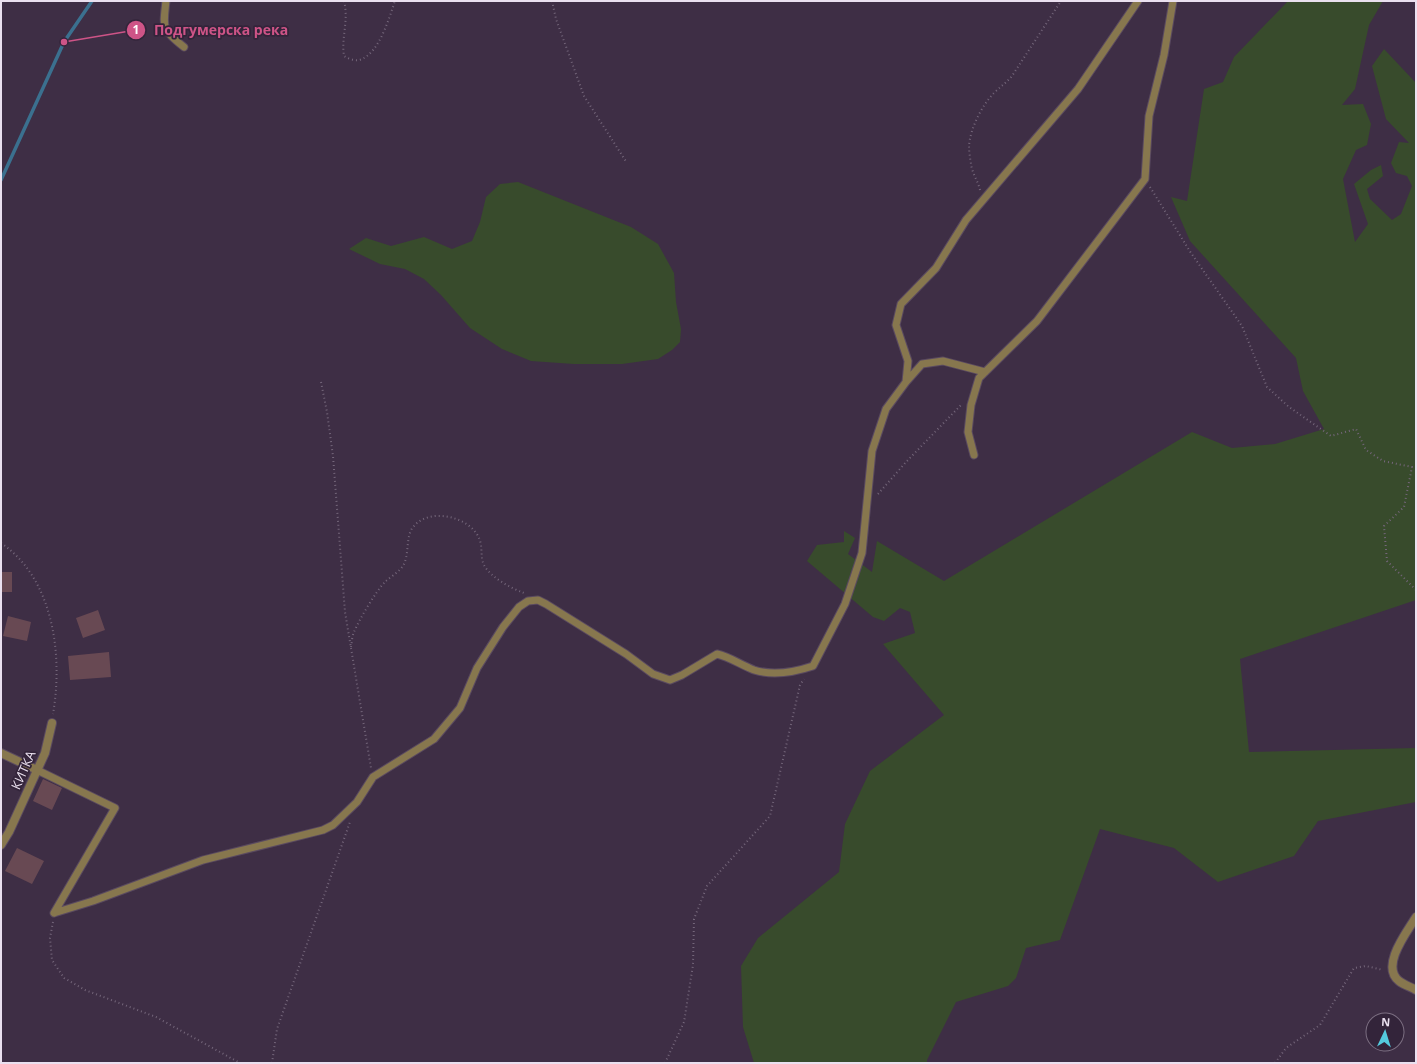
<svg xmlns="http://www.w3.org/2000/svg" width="1417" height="1064" font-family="'Open Sans',sans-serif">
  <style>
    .green { fill: #384b2c }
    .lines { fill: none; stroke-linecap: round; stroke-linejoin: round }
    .stream { stroke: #3b708f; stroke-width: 3.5 }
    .building { fill: #684953 }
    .service-casing { stroke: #5a4a60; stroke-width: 9 }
    .minor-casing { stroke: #5a4a60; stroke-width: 10 }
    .path { stroke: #74667a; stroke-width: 2; stroke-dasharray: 1 3; stroke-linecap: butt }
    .service { stroke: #87774e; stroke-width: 7 }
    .minor { stroke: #87774e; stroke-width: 8 }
    .labels { text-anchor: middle; stroke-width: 3.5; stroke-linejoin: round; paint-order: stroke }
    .street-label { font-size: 13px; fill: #eae0ef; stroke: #33243a }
    .leader { fill: none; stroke: #ce5487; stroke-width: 1.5 }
    .callout-dot { fill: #ce5487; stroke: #33243a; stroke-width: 1.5 }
    .mark-label { font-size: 12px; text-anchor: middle; font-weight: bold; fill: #fff }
    .callout-label { font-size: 14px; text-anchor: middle; font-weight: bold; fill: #ce5487; stroke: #33243a; stroke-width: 3.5; stroke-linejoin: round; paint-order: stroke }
  </style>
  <rect width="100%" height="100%" fill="#3e2e45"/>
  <path class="green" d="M1288 1H1383L1369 25 1355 89 1342 105 1363 104 1371 124 1367 145 1356 150 1343 179 1355 242 1368 224 1354 184 1371 170 1381 165 1383 176 1367 189 1370 199 1392 220 1401 214 1412 186 1407 176 1396 173 1391 163 1399 142 1409 143 1386 119 1372 66 1384 49 1416 83V600L1240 659 1249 752 1416 748V802L1318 821 1294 856 1218 882 1174 848 1100 829 1060 940 1026 948 1016 978 1008 986 956 1002 927 1060V1063H754L743 1027 741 966 758 938 839 872 845 824 870 771 944 715 883 644 915 633 910 612 900 608 884 621 873 617 807 561 817 545 844 542V531L855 538 848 554 872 572 877 541 944 581 1192 432 1232 448 1275 444 1324 429 1303 391 1296 358 1190 241 1171 197 1187 201 1204 89 1223 82 1234 57Z
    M518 182 631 227 658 244 674 273 676 302 681 329 680 342 672 350 658 359 622 364H574L531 361 502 349 470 328 441 295 424 279 405 269 380 264 349 249 366 238 391 246 424 237 452 249 472 241 480 222 486 197 500 184Z"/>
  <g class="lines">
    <path class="stream" d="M1 180 64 42 92 1"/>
  </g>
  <path class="building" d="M1 572H12V592H1Z
    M98 610 105 630 83 638 76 618Z
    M8 616 31 622 27 641 3 636Z
    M109 652 111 677 70 680 68 656Z
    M43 779 62 788 52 810 33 801Z
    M17 848 44 861 32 884 5 871Z"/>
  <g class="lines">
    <defs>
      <path id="service" d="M166 1C163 28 161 29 184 47
        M906 382 922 364 943 361 985 372
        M974 455 968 432 971 405 979 378 1037 321 1145 179 1149 116 1164 55 1173 1
        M37 770 115 808 54 913
        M54 913 93 901 203 860 323 830 333 825 357 802 373 777 434 739 460 708 477 668 503 627 519 607 528 601 538 600 546 604 626 654 653 674 670 680 682 675 717 654C730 657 741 665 754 670 773 676 795 672 813 666L845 604 862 553 872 451 886 409 906 382 908 361 896 325 901 304 936 268 966 220 1078 89 1138 1"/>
      <path id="minor" d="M1 753 37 770
        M1 845 9 832 45 753 52 723
        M1416 917C1407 932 1380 966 1399 981 1404 985 1411 987 1416 990"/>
    </defs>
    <use href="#service" class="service-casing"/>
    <use href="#minor" class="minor-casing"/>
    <path class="path" d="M344 1C349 20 341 38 344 56 349 59 356 62 362 59 380 51 389 18 395 1
      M552 1 556 19 584 96 627 163
      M1150 187 1191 253 1242 326 1267 387 1289 407 1331 436 1356 429 1366 450 1383 461 1412 467 1404 507 1384 526 1387 561 1416 590
      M980 190C978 181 972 173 971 164 970 158 969 151 969 146 970 129 982 105 994 93 1000 87 1006 83 1012 76L1061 1
      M321 382 327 412 333 456 345 612 371 768
      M878 494 907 461 962 404
      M1 543C54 579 63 656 53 714
      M351 647C352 642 352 636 354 632 359 620 376 591 385 582 390 577 398 573 403 566 410 554 405 535 414 526 430 507 470 517 479 538 483 547 480 557 484 565 491 578 511 588 524 593
      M53 922 50 938 52 960 64 978 85 990 156 1017 240 1063
      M272 1063 277 1029 350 822
      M665 1063 684 1022 693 965 694 919 707 886 770 816 800 685 804 679
      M1275 1063 1286 1048 1320 1025 1354 968 1366 966 1383 970"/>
    <use href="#service" class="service"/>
    <use href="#minor" class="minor"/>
  </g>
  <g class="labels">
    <g class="street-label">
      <text transform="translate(23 770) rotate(-66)" y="5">КИТКА</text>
    </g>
  </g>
  <path class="leader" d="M64 42L136 30"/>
  <g class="callout-dot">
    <circle cx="64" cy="42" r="4"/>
    <circle cx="136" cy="30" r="10"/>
  </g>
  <g class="mark-label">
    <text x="136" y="34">1</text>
  </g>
  <g class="callout-label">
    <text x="221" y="35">Подгумерска река</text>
  </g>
  <rect width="1417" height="1064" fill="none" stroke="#eae0ef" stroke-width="4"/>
  <g transform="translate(1385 1032) rotate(4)"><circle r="19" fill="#33243a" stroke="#7c6f82"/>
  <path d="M0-3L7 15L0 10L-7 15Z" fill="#54cade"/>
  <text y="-6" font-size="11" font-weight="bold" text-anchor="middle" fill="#eae0ef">N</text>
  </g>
</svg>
